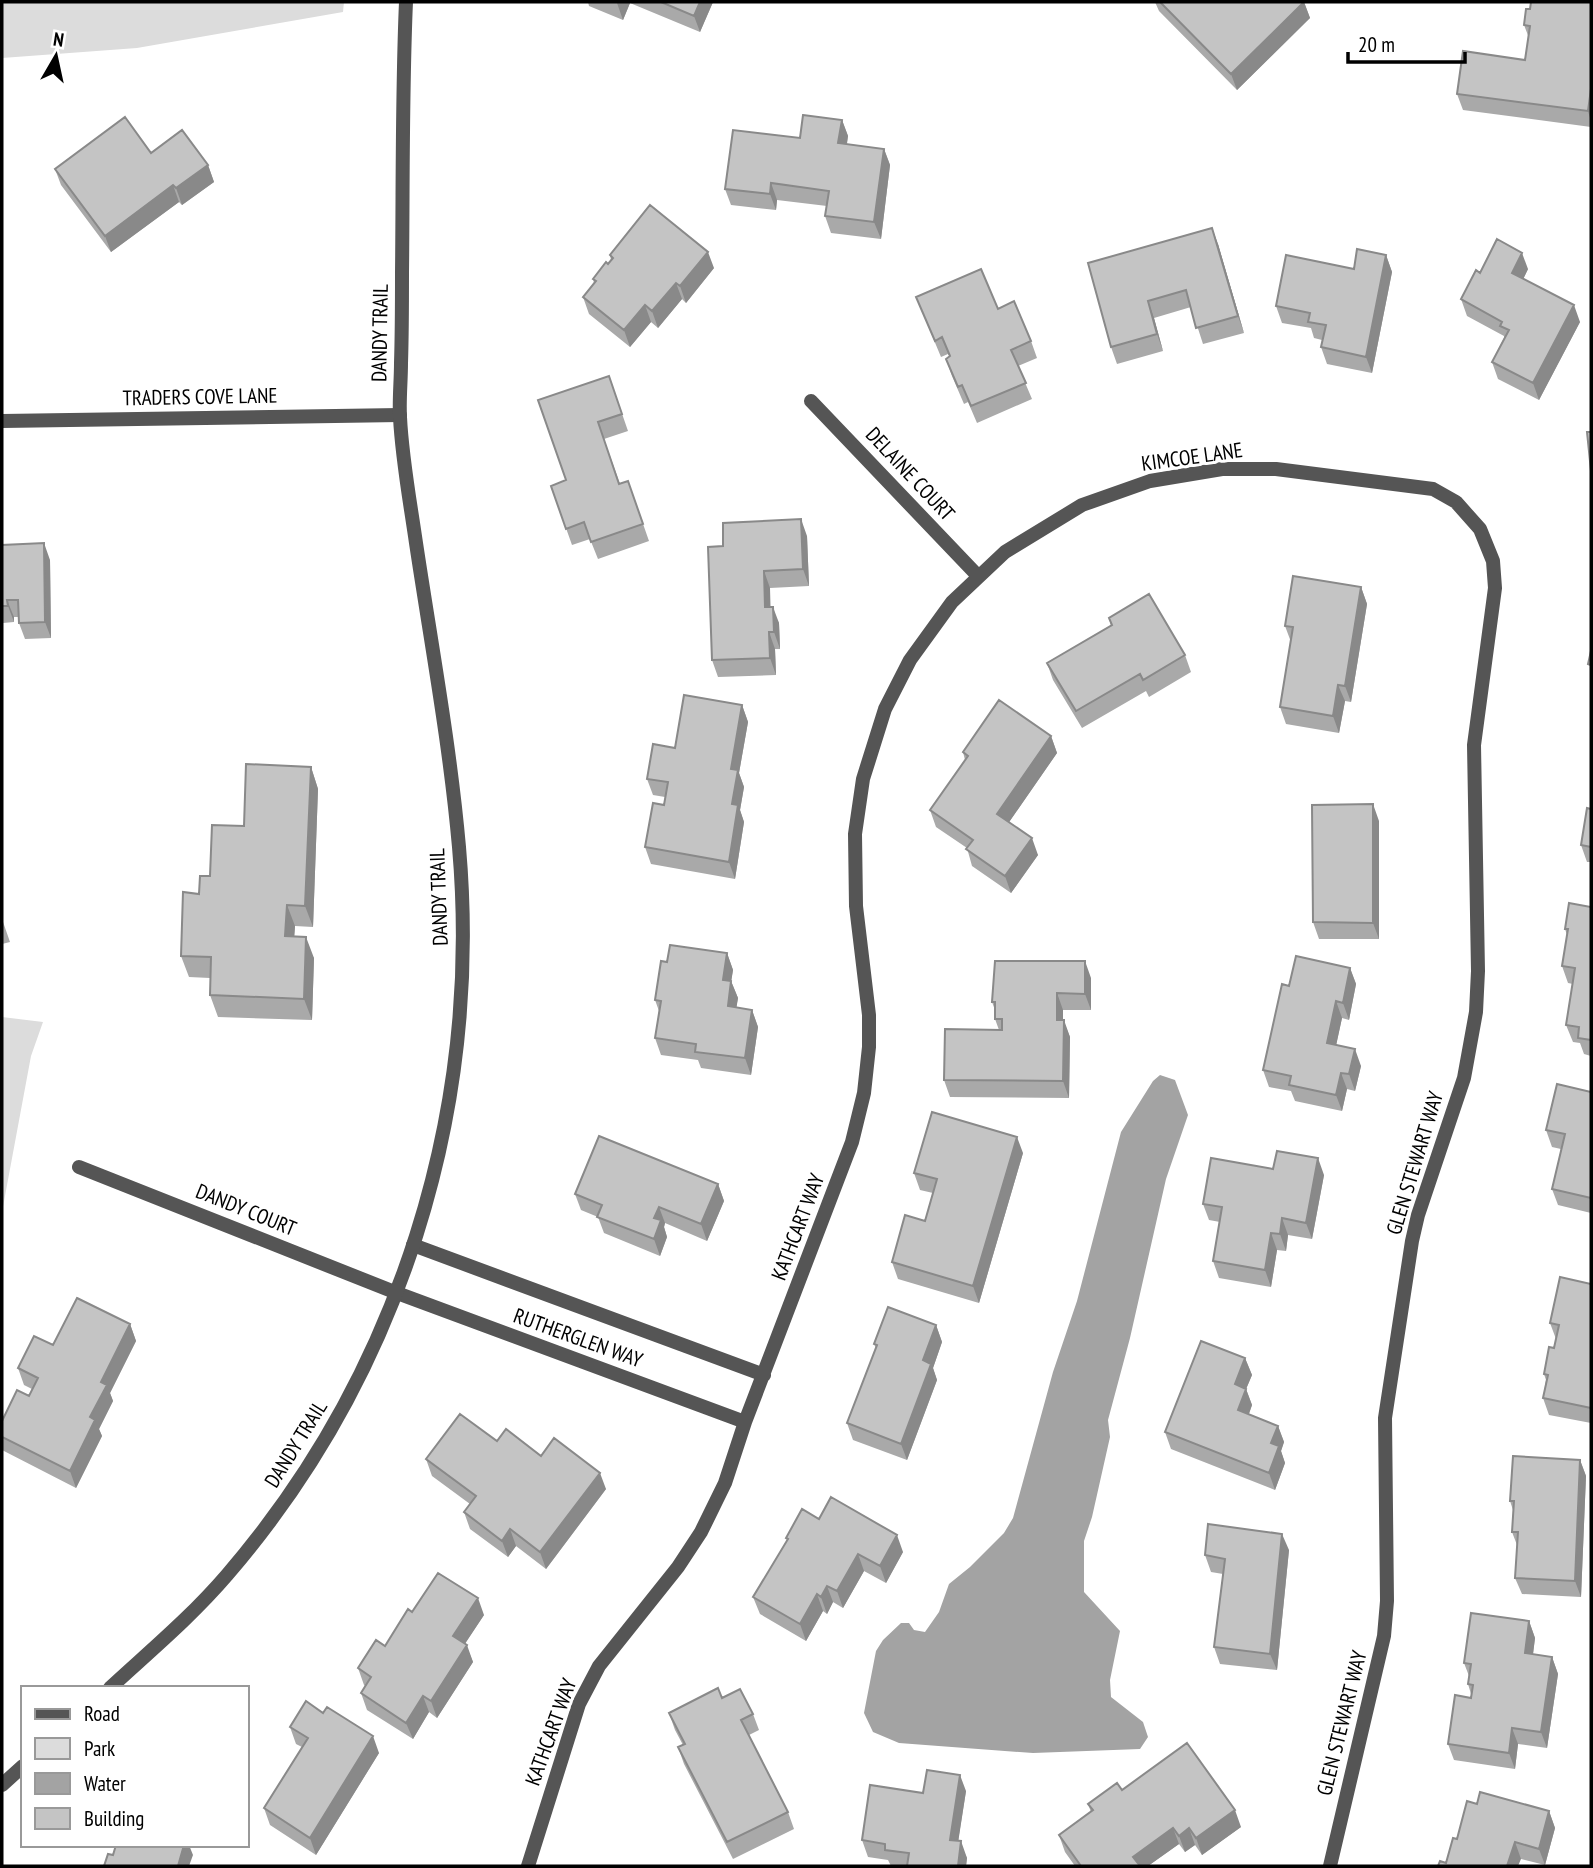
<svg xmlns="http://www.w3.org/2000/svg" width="1593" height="1868" font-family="'PT Sans Narrow',sans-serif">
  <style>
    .green { fill: #dcdcdc }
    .water { fill: #a3a3a3 }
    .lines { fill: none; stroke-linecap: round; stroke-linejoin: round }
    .minor { stroke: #555; stroke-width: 14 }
    .tertiary { stroke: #555; stroke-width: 14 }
    .wall { fill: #a9a9a9 }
    .shaded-wall { fill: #898989 }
    .building { fill: #c4c4c4; stroke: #898989; stroke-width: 2 }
    .labels { text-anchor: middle; stroke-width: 6; stroke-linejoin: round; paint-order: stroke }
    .street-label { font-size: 21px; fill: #000; stroke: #fff }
  </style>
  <rect width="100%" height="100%" fill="#fff"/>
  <path class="green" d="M2 2H344L343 12 137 48 2 58Z
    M2 1017 43 1022 31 1056 2 1212Z"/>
  <path class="water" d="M1160 1075 1175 1080 1188 1115 1166 1179 1130 1338 1108 1420 1110 1437 1092 1517 1084 1541V1592L1120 1631 1110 1680 1111 1697 1143 1722 1148 1737 1140 1749 1033 1753 899 1743 873 1732 864 1713 876 1651 883 1640 901 1623H909L914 1630 925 1632 939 1612 949 1584 970 1567 1004 1533 1013 1518 1053 1372 1077 1301 1121 1132 1153 1081Z"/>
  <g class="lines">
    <path class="minor" d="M811 401 978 576
      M2 421 400 415
      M79 1167 397 1293 745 1422
      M413 1245 764 1375
      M528 1866 579 1704 599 1666 678 1567 701 1532 725 1483 745 1422 852 1142 864 1093 869 1047V1015L856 906 855 834 863 779 885 709 910 660 952 602 1005 552 1082 505 1150 481 1222 469H1276L1433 489 1456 502 1480 529 1493 561 1495 588 1474 745 1478 971 1476 1012 1464 1078 1418 1215 1412 1241 1385 1418 1387 1601 1384 1636 1330 1866"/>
    <path class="tertiary" d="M110 1688C150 1651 191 1617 227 1575 400 1374 482 1111 459 847 450 745 431 643 416 543 410 501 402 459 400 417 399 399 401 381 401 363 402 333 402 303 402 273 403 182 402 92 406 2
      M2 1785 23 1766"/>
  </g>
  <path class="wall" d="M588 2H713L700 32 630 3 623 20 589 6Z
    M1155 2H1304L1310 18 1237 90 1159 11Z
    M1591 2V127L1463 110 1457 94 1525 60 1529 38 1524 25 1530 9Z
    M842 120 848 136 847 144 884 149 890 165 881 239 831 233 825 216 827 206 777 200 776 210 731 205 725 189 800 138Z
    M151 153 208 165 214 182 182 205 179 202 111 252 61 185 55 169Z
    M1218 244 1244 333 1203 344 1191 307 1154 318 1163 351 1117 364 1111 347 1088 263Z
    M610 255 714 268 686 303 682 299 658 328 651 322 630 347 589 314 583 297 594 283 593 279 611 260Z
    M1386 255 1392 272 1372 373 1327 364 1321 347 1322 340 1314 338 1311 328 1282 323 1276 306 1354 269Z
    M1528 269 1523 279 1580 322 1539 400 1498 379 1492 362 1504 338V336L1467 316 1461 299 1480 273Z
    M916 297 998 309 1031 341 1037 358 1018 366 1032 399 977 423 968 402 964 404 952 376 946 359 950 357 948 354 941 357Z
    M609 376 628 431 604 439 620 484 628 481 649 541 598 559 590 539 572 545 551 486 566 480Z
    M807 536 809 586 770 588V607L779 623 780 649H775L776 675 718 677 712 660 723 546Z
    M2 545 50 560 51 638 25 639 19 623 18 617H14V622L3 623Z
    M1361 587 1367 604 1351 702 1345 701 1339 733 1286 724 1280 707 1291 642 1285 626Z
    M1109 618 1185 655 1191 672 1149 697 1146 691 1082 728 1053 680 1047 663 1111 626Z
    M742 705 748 722 739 773 744 787 740 810 744 822 735 879 651 864 645 847 664 805 665 797 653 795 647 779 675 748Z
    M1051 736 1057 753 1009 822 1038 855 1011 893 972 866 967 848 936 827 930 810 965 760 963 752Z
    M311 767 318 789 313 927 295 926 294 936 314 958 312 1020 218 1017 210 995V978L189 977 181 956 199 894 244 826Z
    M1591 809V862H1587L1581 845Z
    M1379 821V939H1319L1313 922Z
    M1591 907V1056L1584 1054 1580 1043 1573 1042 1566 1025 1573 984 1568 983 1562 966 1567 935 1565 929Z
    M2 919 10 942 2 944Z
    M727 953 733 970 731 981 738 998 736 1008 752 1010 758 1027 751 1075 701 1068 698 1060 661 1055 655 1038 659 1011 655 1000 667 962Z
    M1350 968 1356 984 1349 1020 1342 1018 1336 1045 1361 1066 1355 1091 1347 1089 1342 1111 1295 1101 1291 1091 1269 1087 1263 1070Z
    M1091 978V1010H1063V1020L1070 1037 1069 1098 950 1097 944 1080 999 1030 995 1019V1010L992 1002Z
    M1591 1092V1213L1558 1205 1552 1189 1561 1149 1552 1147 1546 1130Z
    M1023 1153 979 1303 898 1279 892 1262 925 1221 933 1193 920 1190 914 1173Z
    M1273 1169 1324 1175 1312 1239 1288 1235 1286 1251 1277 1250 1271 1287 1219 1278 1213 1261 1220 1222 1209 1220 1203 1204Z
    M718 1184 724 1201 707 1241 665 1223 664 1227 667 1237 660 1256 604 1233 598 1217 581 1210 575 1194Z
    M1591 1284V1423L1549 1415 1543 1398 1546 1380 1544 1374 1554 1348 1556 1339 1550 1323Z
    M130 1324 136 1341 110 1393 113 1401 99 1429 102 1436 76 1488 2 1450V1421L29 1396 32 1389 24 1385 18 1368 53 1345Z
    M936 1325 942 1342 933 1368 937 1380 907 1460 853 1440 847 1423 876 1348 874 1344Z
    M1245 1358 1252 1375 1246 1389 1252 1405 1249 1414 1278 1426 1284 1442 1281 1451 1285 1463 1275 1490 1171 1449 1165 1432Z
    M497 1441 541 1456 606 1489 546 1569 516 1546 508 1557 470 1529 464 1512 470 1504 432 1476 426 1459Z
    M1580 1460 1586 1476 1581 1597 1522 1594 1515 1578 1517 1545 1512 1532 1513 1510 1510 1501Z
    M819 1519 903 1552 886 1583 864 1571 843 1608 833 1602 827 1614 823 1611 806 1641 760 1614 753 1597 787 1542 786 1538Z
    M1289 1550 1277 1670 1220 1664 1214 1647 1223 1574 1211 1572 1205 1555Z
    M412 1612 484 1615 465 1643 473 1662 437 1718 429 1712 413 1739 367 1710 361 1693 365 1686 364 1685 358 1668 385 1646Z
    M1529 1621 1535 1638 1533 1654 1552 1657 1558 1674 1547 1748 1518 1744 1515 1769 1454 1760 1448 1744 1471 1698V1694L1468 1684 1469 1676 1464 1663Z
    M722 1698 753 1714 759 1730 749 1735 788 1812 794 1829 733 1859 684 1764 678 1747 683 1745 675 1730 669 1713Z
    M290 1727 379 1753 316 1855 270 1825 264 1808 302 1747 296 1744Z
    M1122 1790 1241 1827 1202 1855 1195 1845 1185 1852 1179 1844 1148 1866H1075L1065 1852 1059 1835 1091 1812 1088 1804Z
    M966 1791 958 1841 967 1858 966 1866H891L888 1860 868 1857 862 1840 923 1793Z
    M1477 1804 1549 1811 1555 1828 1545 1865 1521 1859 1446 1863Z"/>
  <path class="shaded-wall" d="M618 2H630V3L623 20 617 3Z
    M700 2H713L700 32 694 16Z
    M1304 2 1310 18 1237 90 1231 74Z
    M1591 89V121L1588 111Z
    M842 120 848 136 844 160 838 143Z
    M884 149 890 165 881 239 874 222Z
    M208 165 214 182 182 205 176 188Z
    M771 183 777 200 776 210 770 194Z
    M173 185 179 202 111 252 105 236Z
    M1212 228 1218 244 1244 333 1238 316Z
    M708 252 714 268 686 303 680 286Z
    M1522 253 1528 269 1518 290 1512 273Z
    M1386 255 1392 272 1372 373 1366 357Z
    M676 283 682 299 658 328 652 311Z
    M1148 301 1154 318 1163 351 1157 334Z
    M645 305 651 322 630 347 624 330Z
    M1574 305 1580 322 1539 400 1533 383Z
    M801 519 807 536 809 586 803 569Z
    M44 543 50 560 51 638 45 622Z
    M764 571 770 588 771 624 765 607Z
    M1361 587 1367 604 1351 702 1345 686Z
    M7 600 14 617V622L8 606Z
    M773 607 779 623 780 649 774 632Z
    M769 632 775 649 776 675 770 658Z
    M1338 685 1345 701 1339 733 1333 716Z
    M742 705 748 722 739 773 744 787 740 810 744 822 735 879 729 862 732 804 731 769Z
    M1051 736 1057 753 1003 831 997 814Z
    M311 767 318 789 313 927 305 906Z
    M1373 804 1379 821V939L1373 923Z
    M1032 838 1038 855 1011 893 1005 876Z
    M287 905 295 926 293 958 285 936Z
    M306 937 314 958 312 1020 304 999Z
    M727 953 733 970 729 996 723 980Z
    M1085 961 1091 978V1010L1085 994Z
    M1350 968 1356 984 1349 1020 1343 1003Z
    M731 981 738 998 734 1023 728 1006Z
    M1057 993 1063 1010V1036L1057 1020Z
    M1336 1001 1342 1018 1333 1060 1327 1043Z
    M752 1010 758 1027 751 1075 745 1058Z
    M1064 1020 1070 1037 1069 1098 1063 1081Z
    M1355 1049 1361 1066 1355 1091 1349 1074Z
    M1341 1073 1347 1089 1342 1111 1336 1095Z
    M1017 1137 1023 1153 979 1303 973 1286Z
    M1318 1158 1324 1175 1312 1239 1306 1223Z
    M718 1184 724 1201 707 1241 701 1224Z
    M659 1207 665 1223 664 1227 667 1237 660 1256 654 1239V1218Z
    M1282 1218 1288 1235 1286 1251 1280 1234Z
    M1271 1233 1277 1250 1271 1287 1265 1270Z
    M130 1324 136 1341 110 1393 113 1401 99 1429 102 1436 76 1488 70 1471 101 1382Z
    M936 1325 942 1342 933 1368 937 1380 907 1460 901 1444 923 1360Z
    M1245 1358 1252 1375 1241 1401 1235 1384Z
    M1246 1389 1252 1405 1244 1427 1238 1410Z
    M1278 1426 1284 1442 1281 1451 1285 1463 1275 1490 1269 1473 1271 1443Z
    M1580 1460 1586 1476 1581 1597 1575 1581Z
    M600 1473 606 1489 546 1569 540 1552Z
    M510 1529 516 1546 508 1557 502 1541Z
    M1282 1534 1289 1550 1277 1670 1270 1654Z
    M897 1535 903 1552 886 1583 880 1566Z
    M858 1554 864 1571 843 1608 837 1591Z
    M827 1586 833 1602 827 1614 821 1597Z
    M817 1594 823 1611 806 1641 800 1624Z
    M478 1598 484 1615 459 1653 453 1636Z
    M1529 1621 1535 1638 1531 1670 1525 1653Z
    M467 1645 473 1662 437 1718 431 1701Z
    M1552 1657 1558 1674 1547 1748 1541 1732Z
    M423 1696 429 1712 413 1739 406 1723Z
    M1512 1728 1518 1744 1515 1769 1509 1753Z
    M373 1736 379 1753 316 1855 310 1838Z
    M960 1775 966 1791 956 1856 950 1840Z
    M1235 1810 1241 1827 1202 1855 1196 1838Z
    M1549 1811 1555 1828 1545 1865 1539 1849Z
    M1173 1828 1179 1844 1148 1866H1136L1133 1857Z
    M1189 1828 1195 1845 1185 1852 1179 1836Z
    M961 1841 967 1858 966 1866H958Z
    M1515 1842 1521 1859 1518 1866H1507Z
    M184 1845H189L193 1855 189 1866H178Z"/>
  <path class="building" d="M661 2H700L694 16Z
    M1160 2H1304L1231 74Z
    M1531 2H1591V89L1588 111 1457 94 1463 51 1525 60 1530 26 1524 25 1526 9H1530Z
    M803 115 842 120 838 143 884 149 874 222 825 216 829 191 771 183 770 194 725 189 733 130 800 138Z
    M125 117 151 153 182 130 208 165 176 188 173 185 105 236 55 169Z
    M650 205 708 252 680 286 676 283 652 311 645 305 624 330 583 297 596 281 593 279 606 262 608 264 613 258 610 255Z
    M1212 228 1238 316 1196 328 1186 290 1148 301 1157 334 1111 347 1088 263Z
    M1497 239 1522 253 1512 273 1574 305 1533 383 1492 362 1509 330 1500 326 1502 322 1461 299 1476 270 1480 273Z
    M1357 249 1386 255 1366 357 1321 347 1326 325 1308 322 1310 313 1276 306 1286 255 1354 269Z
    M981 269 998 309 1014 301 1031 341 1011 350 1026 383 971 406 962 385 958 387 946 359 950 356 942 337 935 341 916 297Z
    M609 376 622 414 598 422 619 484 628 481 643 524 591 542 584 522 566 529 551 486 566 480 538 400Z
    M1587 432H1591V471Z
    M801 519 803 569 764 571 765 607H773L774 632H769L770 658 712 660 708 547 723 546V523Z
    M44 543 45 622 19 623 18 600H7L8 606H2V545Z
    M1293 576 1361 587 1345 686 1338 685 1333 716 1280 707 1293 627 1285 626Z
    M1149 594 1185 655 1143 680 1140 674 1076 711 1047 663 1112 625 1109 618Z
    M1591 651V665L1588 664Z
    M684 695 742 705 731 769 738 770 732 804 738 805 729 862 645 847 653 803 664 805 668 782 647 779 653 744 675 748Z
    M999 700 1051 736 997 814 1032 838 1005 876 966 849 973 840 930 810 968 756 963 752Z
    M246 764 311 767 305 906 287 905 285 936 306 937 304 999 210 995 211 957 181 956 183 892 199 894 200 876H210L212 825 244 826Z
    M1373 804V923L1313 922 1312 805Z
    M1587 808 1591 809V847L1581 845Z
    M1569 903 1591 907V1040L1578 1038 1579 1027 1566 1025 1575 968 1562 966 1568 929H1565Z
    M670 945 727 953 723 980 731 981 728 1006 752 1010 745 1058 695 1052 696 1044 655 1038 661 1001 655 1000 661 961 667 962Z
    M1296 956 1350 968 1343 1003 1336 1001 1327 1043 1355 1049 1349 1074 1341 1073 1336 1095 1289 1085 1291 1076 1263 1070 1282 984 1289 986Z
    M995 961H1085V994L1057 993V1020H1064L1063 1081 944 1080 945 1029 1002 1030V1019H995V1002H992Z
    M1557 1084 1591 1092V1198L1552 1189 1565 1134 1546 1130Z
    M932 1112 1017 1137 973 1286 892 1262 905 1215 925 1221 937 1179 914 1173Z
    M599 1136 718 1184 701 1224 659 1207 654 1218 661 1220 654 1239 597 1217 602 1205 575 1194Z
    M1277 1151 1318 1158 1306 1223 1282 1218 1280 1234 1271 1233 1265 1270 1213 1261 1222 1207 1203 1204 1211 1158 1273 1169Z
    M1560 1277 1591 1284V1408L1543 1398 1548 1375 1544 1374 1549 1347 1554 1348 1559 1325 1550 1323Z
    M77 1298 130 1324 101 1382 107 1385 90 1417 95 1420 70 1471 2 1437V1421L17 1390 29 1396 38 1378 18 1368 34 1336 53 1345Z
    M888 1307 936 1325 923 1360 931 1364 901 1444 847 1423 877 1345 874 1344Z
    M1201 1341 1245 1358 1235 1384 1246 1389 1238 1410 1278 1426 1271 1443 1279 1446 1269 1473 1165 1432Z
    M460 1414 497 1441 506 1429 541 1456 554 1438 600 1473 540 1552 510 1529 502 1541 464 1512 476 1496 426 1459Z
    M1513 1456 1580 1460 1575 1581 1515 1578 1518 1532H1512L1514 1501H1510Z
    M831 1497 897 1535 880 1566 858 1554 837 1591 827 1586 821 1597 817 1594 800 1624 753 1597 788 1539 786 1538 802 1509 819 1519Z
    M1208 1524 1282 1534 1270 1654 1214 1647 1225 1559 1205 1555Z
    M438 1573 478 1598 453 1636 467 1645 431 1701 423 1696 406 1723 361 1693 371 1677 358 1668 376 1640 385 1646 408 1609 412 1612Z
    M1471 1613 1529 1621 1525 1653 1552 1657 1541 1732 1512 1728 1509 1753 1448 1744 1455 1695 1471 1698 1473 1685 1468 1684 1471 1664 1464 1663Z
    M718 1688 722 1698 740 1689 753 1714 741 1720 788 1812 727 1842 678 1747 685 1744 669 1713Z
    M306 1701 323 1713 327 1707 373 1736 310 1838 264 1808 308 1738 290 1727Z
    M1187 1743 1235 1810 1196 1838 1189 1828 1179 1836 1173 1828 1133 1857 1140 1866H1081L1059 1835 1093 1810 1088 1804 1117 1783 1122 1790Z
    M927 1770 960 1775 950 1840 961 1841 958 1866H907L909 1853 885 1850V1844L862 1840 870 1785 923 1793Z
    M1480 1792 1549 1811 1539 1849 1515 1842 1507 1866H1438L1440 1861 1446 1863 1453 1838 1457 1839 1467 1801 1477 1804Z
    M116 1845H184L178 1866H104L108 1854 113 1855Z"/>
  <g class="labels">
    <g class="street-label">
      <text transform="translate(380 333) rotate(-89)" y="7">DANDY TRAIL</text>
      <text transform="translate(200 397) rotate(-1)" y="7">TRADERS COVE LANE</text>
      <text transform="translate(1192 457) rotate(-8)" y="7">KIMCOE LANE</text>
      <text transform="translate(910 474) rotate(47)" y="7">DELAINE COURT</text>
      <text transform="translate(439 897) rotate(-92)" y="7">DANDY TRAIL</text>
      <text transform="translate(1415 1163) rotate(-73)" y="7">GLEN STEWART WAY</text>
      <text transform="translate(246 1210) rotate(22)" y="7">DANDY COURT</text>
      <text transform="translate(798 1227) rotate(-69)" y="7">KATHCART WAY</text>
      <text transform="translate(578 1338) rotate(20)" y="7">RUTHERGLEN WAY</text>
      <text transform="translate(296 1444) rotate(-58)" y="7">DANDY TRAIL</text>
      <text transform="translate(1342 1723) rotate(-76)" y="7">GLEN STEWART WAY</text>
      <text transform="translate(551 1732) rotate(-70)" y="7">KATHCART WAY</text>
    </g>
  </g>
  <rect width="1593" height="1868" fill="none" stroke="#000000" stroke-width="7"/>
  <rect x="21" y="1686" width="228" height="161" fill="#ffffff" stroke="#999999" stroke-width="2"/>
  <rect x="35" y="1709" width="35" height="10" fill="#555555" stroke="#999999" stroke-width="2"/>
  <text x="84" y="1721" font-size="21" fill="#000000">Road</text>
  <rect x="35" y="1738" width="35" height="21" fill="#dcdcdc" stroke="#999999" stroke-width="2"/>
  <text x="84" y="1756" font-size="21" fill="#000000">Park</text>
  <rect x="35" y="1773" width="35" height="21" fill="#a3a3a3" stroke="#999999" stroke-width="2"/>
  <text x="84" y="1791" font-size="21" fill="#000000">Water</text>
  <rect x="35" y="1808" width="35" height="21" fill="#c4c4c4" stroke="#999999" stroke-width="2"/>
  <text x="84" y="1826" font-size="21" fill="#000000">Building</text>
  <g transform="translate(56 56) rotate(9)" stroke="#ffffff" stroke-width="5" paint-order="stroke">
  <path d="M0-5L12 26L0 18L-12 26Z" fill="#000000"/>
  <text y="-10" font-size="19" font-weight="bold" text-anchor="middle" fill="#000000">N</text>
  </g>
  <path d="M1348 52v10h117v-10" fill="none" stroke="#000000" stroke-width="3.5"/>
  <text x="1358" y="52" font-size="21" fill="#000000" stroke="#ffffff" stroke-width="5" paint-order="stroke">20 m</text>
</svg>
